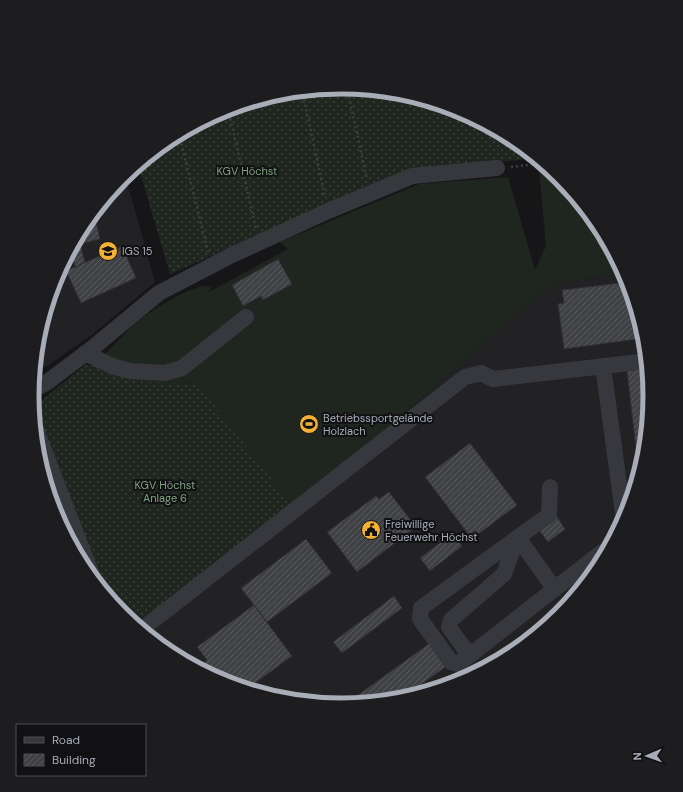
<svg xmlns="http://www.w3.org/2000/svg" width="683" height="792" font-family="'DM Sans',sans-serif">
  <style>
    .built { fill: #222225 }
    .grass { fill: #1e261f }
    .garden { fill: url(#garden-dots) }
    .building { fill: url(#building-hatch); stroke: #303034 }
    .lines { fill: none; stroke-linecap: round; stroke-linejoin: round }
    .path { stroke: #3d3f44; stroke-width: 2.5; stroke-dasharray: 2 3; stroke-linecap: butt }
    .minor { stroke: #37383d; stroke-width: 16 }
    .labels { text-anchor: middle; stroke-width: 4; stroke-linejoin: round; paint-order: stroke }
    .park-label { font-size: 11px; fill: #7fa381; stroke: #111113 }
    .poi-label { font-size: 11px; fill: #a8adb8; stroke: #111113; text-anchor: start }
    .rim { fill: none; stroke: #a8adb8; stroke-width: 5 }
  </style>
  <defs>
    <pattern id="garden-dots" width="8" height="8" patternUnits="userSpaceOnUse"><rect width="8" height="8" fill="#1e261f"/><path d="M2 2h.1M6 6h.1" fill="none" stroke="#3c433d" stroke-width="1.8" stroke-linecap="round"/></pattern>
    <pattern id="building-hatch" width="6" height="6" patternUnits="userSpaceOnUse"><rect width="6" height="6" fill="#404145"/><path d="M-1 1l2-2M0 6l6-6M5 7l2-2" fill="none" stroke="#595a5e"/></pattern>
  </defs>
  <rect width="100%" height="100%" fill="#161618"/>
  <path class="built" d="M125 175 155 282 93 334 34 375 38 335 56 277 84 224Z
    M625 273 645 336 651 396 645 457 627 515 599 568 560 615 513 653 460 682 402 700 341 705 281 700 223 682 169 653 136 626 294 508 553 284Z"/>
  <path class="grass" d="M550 168 561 177 599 224 625 273 553 284 294 508 198 384 138 381 95 365 136 322 158 307 183 293 201 286 211 287 209 292 288 249 280 242 419 184 508 177 535 270 546 246 539 169Z
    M554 613 558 617 513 653 495 663 492 661Z"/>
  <path class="garden" d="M342 87 402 92 460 110 514 139 537 158 411 171 170 274 138 165 170 139 223 110 281 92Z
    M85 365H95L138 381 198 384 294 508 136 626 127 618 99 575 36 411 42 400Z"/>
  <path class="building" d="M94 213 100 239 80 244 85 262 75 267 72 254 67 255 84 224Z
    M122 246 136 278 81 303 66 271Z
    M278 259 292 284 263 300 261 296 243 306 232 285Z
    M629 282 645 338 564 349 558 304 564 303 562 290Z
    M648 368 651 396 645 457 639 475 627 371Z
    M470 443 517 505 472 539 425 477Z
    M389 492 416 527 357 572 327 532 376 496 379 499Z
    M556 515 565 529 548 542 538 529Z
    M453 533 462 546 430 571 420 558Z
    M306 539 332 573 267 622 241 588Z
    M581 586 582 588 569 605 564 598Z
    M394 596 402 608 342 653 333 642Z
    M254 605 292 656 247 689 223 682 197 668 207 660 197 647Z
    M430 643 447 666 399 700 364 703 358 695Z"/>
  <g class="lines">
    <path class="path" d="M347 87 367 180
      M302 90 325 197
      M228 109 256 228
      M179 134 208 252
      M511 167 543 163"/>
    <path class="minor" d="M85 353 112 366 130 371 165 373 182 368 246 317
      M603 366 624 521
      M33 390 46 383 90 350 159 293 232 255 328 211 412 176 497 168
      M35 427 94 580
      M550 487 549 515 517 538 504 574 451 620 449 627 466 651 474 652 602 552
      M521 536V542L551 584 560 585
      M141 630 465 377 481 373 493 379 648 361
      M474 652 458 664 451 662 420 619 421 608 517 538"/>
  </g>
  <defs>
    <symbol id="school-disc" viewBox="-11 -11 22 22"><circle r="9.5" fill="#f2b134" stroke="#111113"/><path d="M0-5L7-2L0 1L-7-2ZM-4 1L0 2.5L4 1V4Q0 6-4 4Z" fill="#111"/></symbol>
    <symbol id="stadium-disc" viewBox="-11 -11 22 22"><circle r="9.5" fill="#f2b134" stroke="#111113"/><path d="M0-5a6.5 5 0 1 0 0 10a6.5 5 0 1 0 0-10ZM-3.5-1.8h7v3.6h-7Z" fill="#111"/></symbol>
    <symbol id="civic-disc" viewBox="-11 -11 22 22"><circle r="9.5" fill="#f2b134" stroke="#111113"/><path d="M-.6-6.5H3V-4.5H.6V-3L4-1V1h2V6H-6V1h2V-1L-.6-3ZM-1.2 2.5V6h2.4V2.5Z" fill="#111"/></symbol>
  </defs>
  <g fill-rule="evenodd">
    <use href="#school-disc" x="97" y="240" width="22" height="22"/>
    <use href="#stadium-disc" x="298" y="413" width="22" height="22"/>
    <use href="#civic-disc" x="360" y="519" width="22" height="22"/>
  </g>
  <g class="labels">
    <g class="park-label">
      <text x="247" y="175">KGV Höchst</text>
      <text x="165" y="489">KGV Höchst<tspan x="165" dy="13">Anlage 6</tspan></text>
    </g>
    <g class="poi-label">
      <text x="122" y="255">IGS 15</text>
      <text x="323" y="422">Betriebssportgelände<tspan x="323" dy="13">Holzlach</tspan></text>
      <text x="385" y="528">Freiwillige<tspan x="385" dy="13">Feuerwehr Höchst</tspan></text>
    </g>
  </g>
  <path d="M0 0H683V792H0ZM39 396a302 302 0 1 1 604 0a302 302 0 1 1-604 0Z" fill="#1d1d20" fill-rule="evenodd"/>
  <path class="rim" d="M39 396a302 302 0 1 1 604 0a302 302 0 1 1-604 0Z"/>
  <rect x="16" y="724" width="130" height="52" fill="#111113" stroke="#4d4f55"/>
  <rect x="24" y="737" width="20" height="6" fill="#37383d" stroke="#4d4f55"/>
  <text x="52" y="744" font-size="12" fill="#a8adb8">Road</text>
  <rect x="24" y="754" width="20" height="12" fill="url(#building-hatch)" stroke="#4d4f55"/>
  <text x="52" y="764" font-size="12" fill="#a8adb8">Building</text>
  <g transform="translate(647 756) rotate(268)" stroke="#111113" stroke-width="3" paint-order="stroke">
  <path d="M0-3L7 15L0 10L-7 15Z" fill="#a8adb8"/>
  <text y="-6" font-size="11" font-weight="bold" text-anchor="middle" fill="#a8adb8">N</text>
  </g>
</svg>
